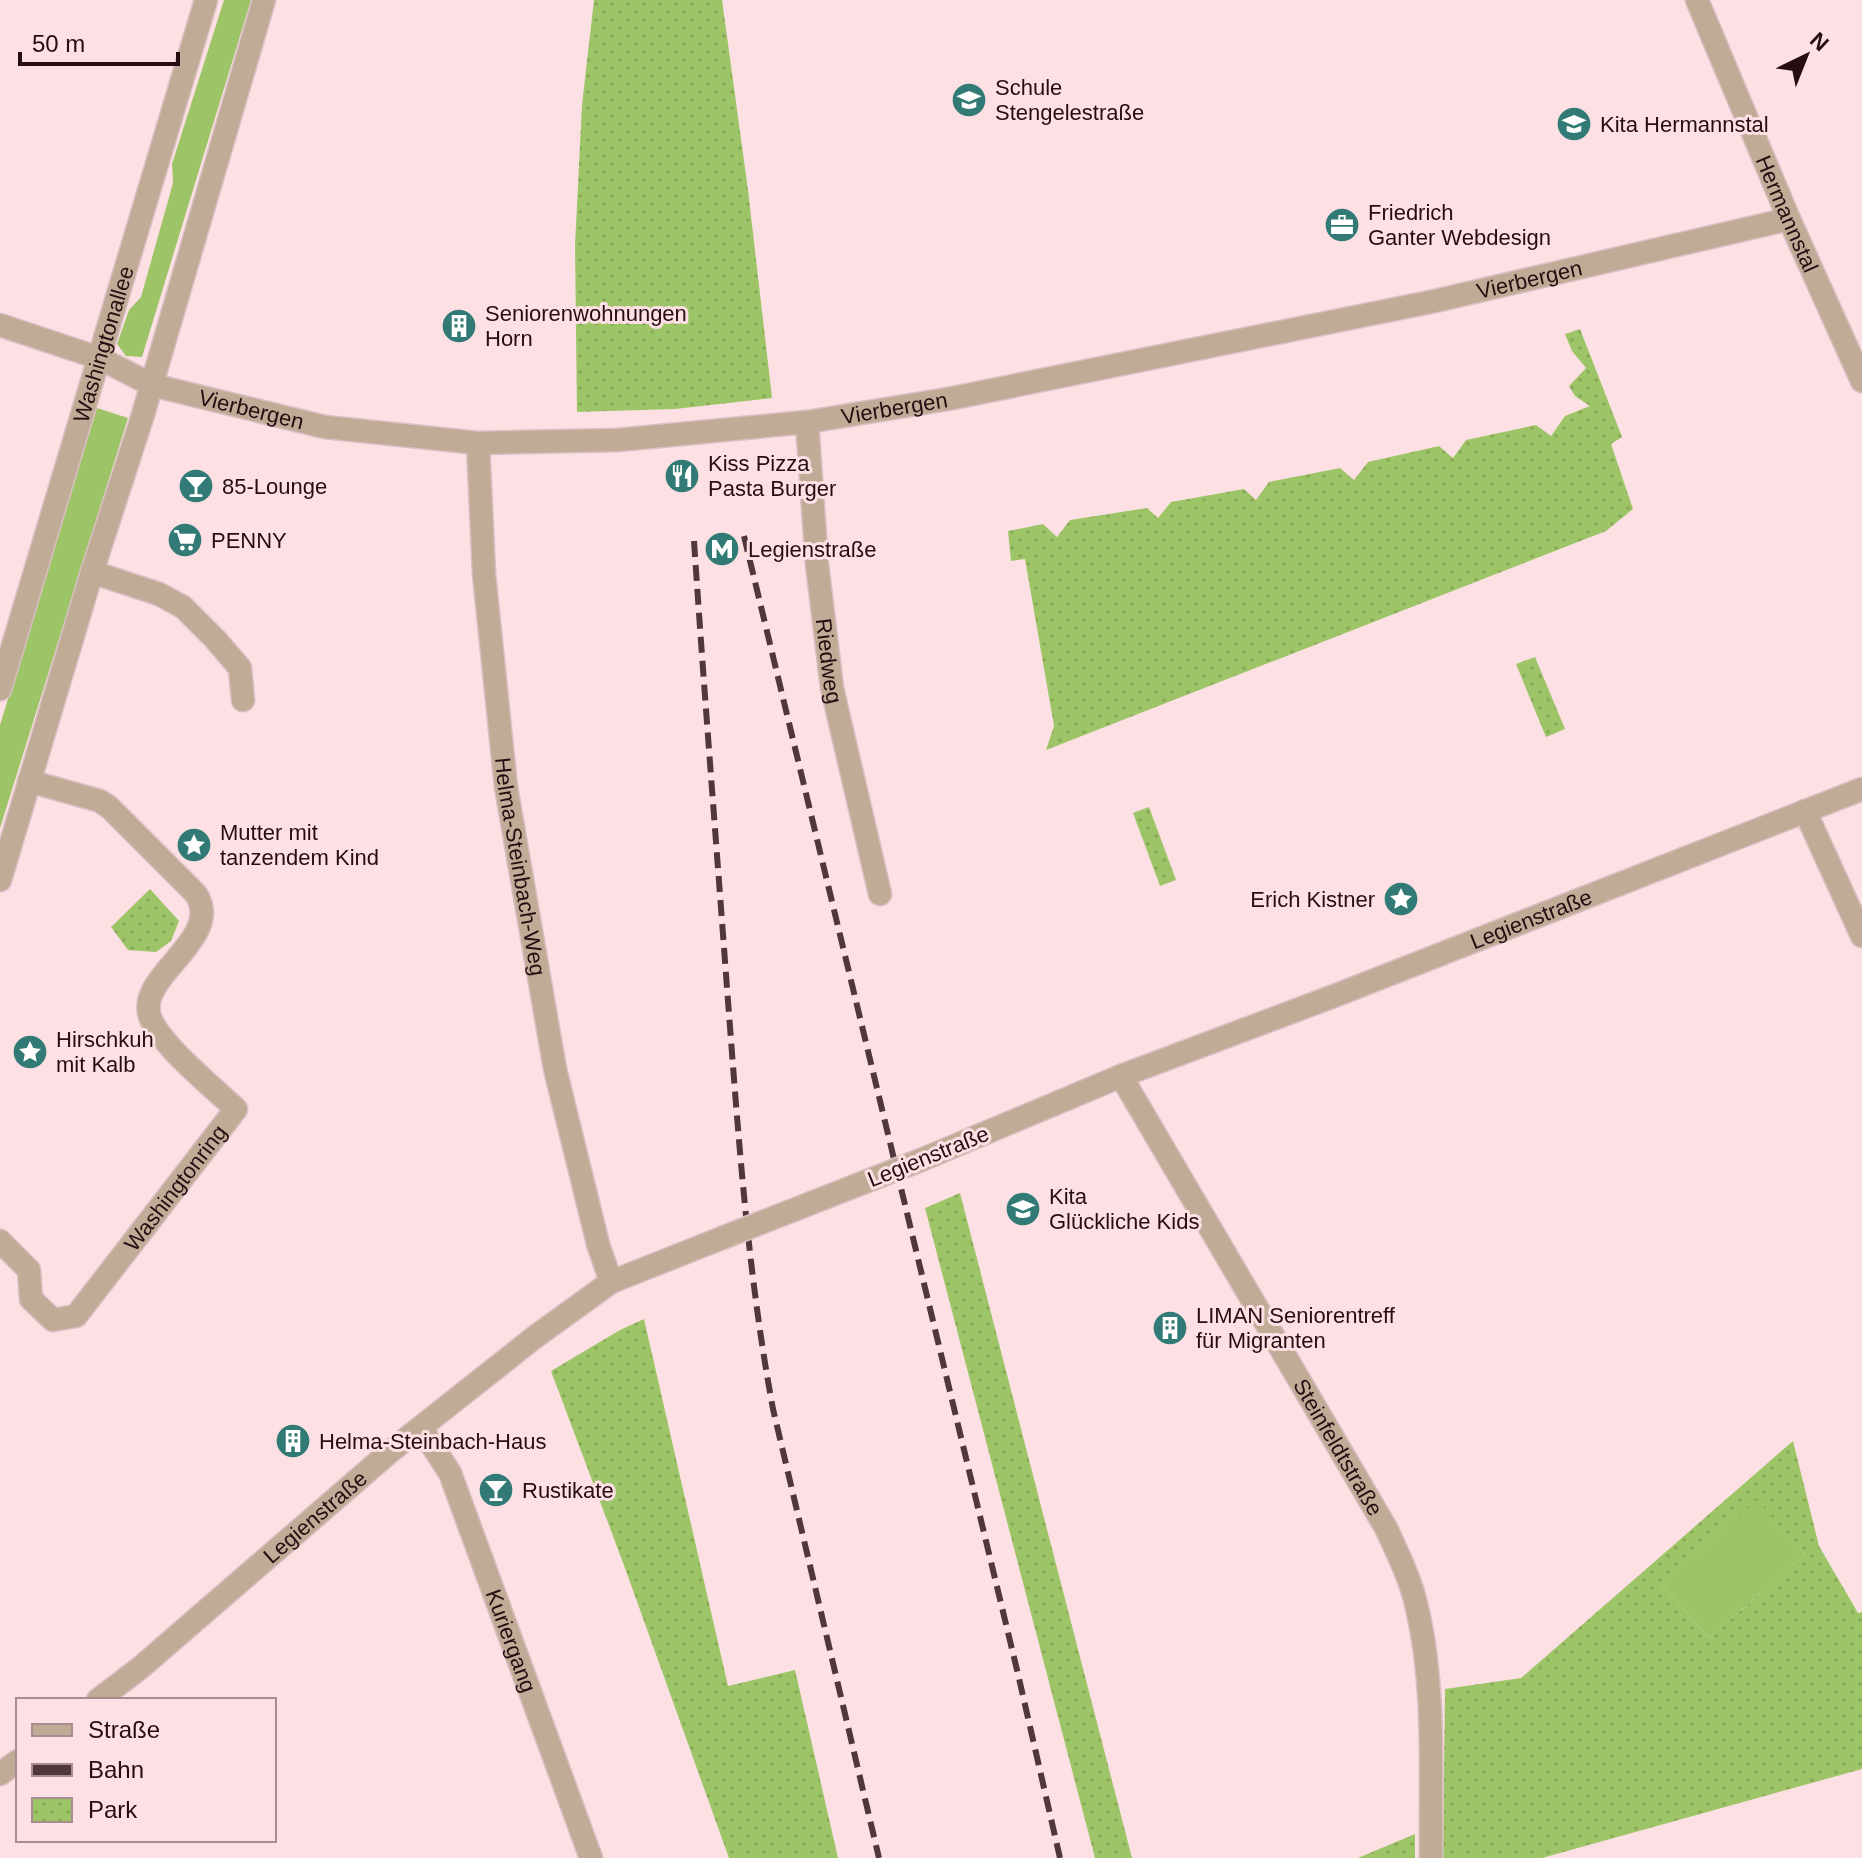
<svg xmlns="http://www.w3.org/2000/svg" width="1862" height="1858" viewBox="0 0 1862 1858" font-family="Helvetica,sans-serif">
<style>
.grass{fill:#9dc567}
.park{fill:url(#park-dots);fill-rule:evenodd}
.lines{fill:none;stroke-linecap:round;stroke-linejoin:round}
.minor-casing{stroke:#dabec2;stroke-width:25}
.minor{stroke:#bfab96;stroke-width:22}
.rail{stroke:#50373b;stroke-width:6;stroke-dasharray:16 8;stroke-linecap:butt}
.minor-bridge-casing{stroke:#dabec2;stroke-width:25;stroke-linecap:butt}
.minor-bridge{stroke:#bfab96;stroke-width:22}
.labels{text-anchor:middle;stroke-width:6;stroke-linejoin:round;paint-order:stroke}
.poi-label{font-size:22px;fill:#250d12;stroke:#fde0e4;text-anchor:start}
.street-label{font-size:22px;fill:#250d12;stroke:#fde0e4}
</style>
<defs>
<pattern id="park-dots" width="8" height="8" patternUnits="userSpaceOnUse" patternTransform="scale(2)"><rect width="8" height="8" fill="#9dc567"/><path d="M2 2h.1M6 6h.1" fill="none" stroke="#87a858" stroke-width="1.8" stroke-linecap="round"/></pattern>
</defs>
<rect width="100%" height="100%" fill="#fde0e4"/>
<!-- grass -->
<g class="grass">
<path d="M224,0H251L142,357L126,356L117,344L129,310L141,297L173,183L172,164Z"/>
<path d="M97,408L128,418L0,828V725Z"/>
<path d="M1757,1499L1805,1554L1709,1638L1661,1584Z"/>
</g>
<!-- park -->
<g class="park">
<path d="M594,0H722L748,190L772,398L675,409L577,412L575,245L582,105Z"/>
<path d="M1580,329L1622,437L1611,444L1633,509L1606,531L1046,750L1054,726L1025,559L1011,561L1008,531L1043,524L1057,537L1070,520L1147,508L1158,518L1171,502L1244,489L1256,500L1269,482L1340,468L1354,480L1368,462L1439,446L1453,458L1466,440L1536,425L1551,436L1565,416L1590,406L1575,396L1569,386L1586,368L1572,351L1565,334Z"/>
<path d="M1535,657L1565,729L1546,737L1516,664Z"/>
<path d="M1149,807L1176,880L1160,886L1133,813Z"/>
<path d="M150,889L179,921L171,941L156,952L128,950L111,927Z"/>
<path d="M960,1193L1132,1858H1095L925,1208Z"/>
<path d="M644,1319L728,1686L795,1670L838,1858H729L625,1568L551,1371L620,1330Z"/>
<path d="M1793,1441L1819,1546L1858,1613L1862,1612V1769L1542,1858H1443L1445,1689L1521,1678ZM1757,1500L1805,1554L1709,1638L1661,1584Z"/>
<path d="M1415,1834V1858H1358Z"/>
</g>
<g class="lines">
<defs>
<g id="minor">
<path id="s1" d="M1697,0L1789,219L1862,381"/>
<path id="s2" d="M0,325L99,358L152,385L325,427L478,443L618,440L807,422L948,399L1435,301L1789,219"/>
<path id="s3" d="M807,422L817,564L832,688L880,894"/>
<path id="s4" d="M478,443L484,574L506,787L555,1069L598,1244L611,1282"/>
<path d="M92,572L159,594L183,607L215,639L240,668L243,700"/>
<path id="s5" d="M0,689L206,0"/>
<path d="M1805,811L1862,936"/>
<path d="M0,880L92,572L142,418L264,0"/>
<path id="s6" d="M1121,1076L1386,1528C1398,1554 1411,1580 1417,1608C1436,1689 1430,1775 1431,1858"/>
<path id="s7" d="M921,1160L1121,1076L1334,996L1862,789"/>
<path id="s8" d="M0,1241L29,1270L31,1299L53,1320L76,1316L236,1109C215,1089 154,1040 149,1013C141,973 224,938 196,894L109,807L100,801L29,781"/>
<path id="s9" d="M421,1428L450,1473L591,1858"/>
<path id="s10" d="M98,1700L140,1668L392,1450L535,1337L611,1282L722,1238"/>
<path d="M0,1774L18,1761"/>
</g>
</defs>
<!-- minor casing -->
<use href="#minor" class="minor-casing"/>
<!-- minor -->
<use href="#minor" class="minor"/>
<!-- rail -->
<g class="rail">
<path d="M744,536L1018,1674L1060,1858"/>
<path d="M694,541C704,690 716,839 727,988C738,1129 747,1270 773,1409L879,1858"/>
</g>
<defs>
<path id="minor-bridge" d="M722,1238L921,1160"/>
</defs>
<!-- minor-bridge casing -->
<use href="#minor-bridge" class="minor-bridge-casing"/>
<!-- minor-bridge -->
<use href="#minor-bridge" class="minor-bridge"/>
</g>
<!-- icons -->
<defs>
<symbol id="school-disc" viewBox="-11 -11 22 22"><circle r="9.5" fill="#327a75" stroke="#fde0e4"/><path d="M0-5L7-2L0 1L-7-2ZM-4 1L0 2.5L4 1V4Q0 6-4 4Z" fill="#fff"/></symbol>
<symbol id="office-disc" viewBox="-11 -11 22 22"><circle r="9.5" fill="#327a75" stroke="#fde0e4"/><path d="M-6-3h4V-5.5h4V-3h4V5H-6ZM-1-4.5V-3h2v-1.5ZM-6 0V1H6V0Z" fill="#fff"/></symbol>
<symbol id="building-disc" viewBox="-11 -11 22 22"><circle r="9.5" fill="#327a75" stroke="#fde0e4"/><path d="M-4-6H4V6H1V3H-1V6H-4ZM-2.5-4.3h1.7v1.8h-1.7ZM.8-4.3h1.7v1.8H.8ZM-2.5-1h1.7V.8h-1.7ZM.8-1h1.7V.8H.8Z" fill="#fff"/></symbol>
<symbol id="restaurant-disc" viewBox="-11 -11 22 22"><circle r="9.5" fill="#327a75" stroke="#fde0e4"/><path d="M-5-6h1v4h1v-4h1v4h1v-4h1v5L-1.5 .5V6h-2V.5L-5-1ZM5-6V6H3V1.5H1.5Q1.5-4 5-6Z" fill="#fff"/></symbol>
<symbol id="bar-disc" viewBox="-11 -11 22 22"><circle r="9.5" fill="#327a75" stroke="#fde0e4"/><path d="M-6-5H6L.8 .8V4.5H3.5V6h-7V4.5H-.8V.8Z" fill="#fff"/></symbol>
<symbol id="supermarket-disc" viewBox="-11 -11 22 22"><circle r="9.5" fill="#327a75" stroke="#fde0e4"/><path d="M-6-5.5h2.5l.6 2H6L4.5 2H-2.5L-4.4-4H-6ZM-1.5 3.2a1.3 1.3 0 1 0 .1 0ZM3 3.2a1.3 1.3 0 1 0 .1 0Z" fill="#fff"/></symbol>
<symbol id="metro-disc" viewBox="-11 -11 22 22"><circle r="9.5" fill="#327a75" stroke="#fde0e4"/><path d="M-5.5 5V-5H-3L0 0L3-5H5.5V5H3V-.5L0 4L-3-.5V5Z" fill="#fff"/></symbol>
<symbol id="sight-disc" viewBox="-11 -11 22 22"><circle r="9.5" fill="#327a75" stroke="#fde0e4"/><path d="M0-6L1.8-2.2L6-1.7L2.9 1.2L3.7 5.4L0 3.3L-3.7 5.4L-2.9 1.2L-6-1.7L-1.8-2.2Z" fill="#fff"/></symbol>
</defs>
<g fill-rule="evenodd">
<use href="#school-disc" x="949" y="80" width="40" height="40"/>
<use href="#school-disc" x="1554" y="104" width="40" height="40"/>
<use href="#office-disc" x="1322" y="205" width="40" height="40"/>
<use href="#building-disc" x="439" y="306" width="40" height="40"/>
<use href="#restaurant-disc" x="662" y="456" width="40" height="40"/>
<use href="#bar-disc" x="176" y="466" width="40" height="40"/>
<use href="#supermarket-disc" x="165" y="520" width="40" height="40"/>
<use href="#metro-disc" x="702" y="529" width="40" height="40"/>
<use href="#sight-disc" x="174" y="825" width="40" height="40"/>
<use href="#sight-disc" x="1381" y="879" width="40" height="40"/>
<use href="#sight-disc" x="10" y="1032" width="40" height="40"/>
<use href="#school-disc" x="1003" y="1189" width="40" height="40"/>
<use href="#building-disc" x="1150" y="1308" width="40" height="40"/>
<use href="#building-disc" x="273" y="1421" width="40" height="40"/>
<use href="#bar-disc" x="476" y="1470" width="40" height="40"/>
</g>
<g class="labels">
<!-- poi labels -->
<g class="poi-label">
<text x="995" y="95">Schule<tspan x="995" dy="25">Stengelestraße</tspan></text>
<text x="1600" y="132">Kita Hermannstal</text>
<text x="1368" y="220">Friedrich<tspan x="1368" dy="25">Ganter Webdesign</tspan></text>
<text x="485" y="321">Seniorenwohnungen<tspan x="485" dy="25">Horn</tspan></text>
<text x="708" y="471">Kiss Pizza<tspan x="708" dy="25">Pasta Burger</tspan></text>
<text x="222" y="494">85-Lounge</text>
<text x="211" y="548">PENNY</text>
<text x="748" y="557">Legienstraße</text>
<text x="220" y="840">Mutter mit<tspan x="220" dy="25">tanzendem Kind</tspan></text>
<text x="1375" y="907" text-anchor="end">Erich Kistner</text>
<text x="56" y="1047">Hirschkuh<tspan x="56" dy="25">mit Kalb</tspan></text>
<text x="1049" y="1204">Kita<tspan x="1049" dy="25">Glückliche Kids</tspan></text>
<text x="1196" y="1323">LIMAN Seniorentreff<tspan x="1196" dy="25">für Migranten</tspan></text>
<text x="319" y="1449">Helma-Steinbach-Haus</text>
<text x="522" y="1498">Rustikate</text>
</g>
<!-- street labels -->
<g class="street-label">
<text dy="8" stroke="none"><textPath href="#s1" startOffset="232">Hermannstal</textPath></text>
<text dy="8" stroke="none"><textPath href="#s2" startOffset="1562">Vierbergen</textPath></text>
<text dy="8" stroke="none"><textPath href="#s5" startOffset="360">Washingtonallee</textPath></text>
<text dy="8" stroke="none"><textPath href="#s2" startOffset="914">Vierbergen</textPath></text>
<text dy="8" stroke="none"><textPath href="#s2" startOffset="266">Vierbergen</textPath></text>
<text dy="8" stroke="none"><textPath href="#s3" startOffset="240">Riedweg</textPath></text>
<text dy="8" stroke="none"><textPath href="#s4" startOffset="426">Helma-Steinbach-Weg</textPath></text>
<text dy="8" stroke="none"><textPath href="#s7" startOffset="656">Legienstraße</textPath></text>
<text transform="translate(928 1156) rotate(-22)" y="8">Legienstraße</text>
<text dy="8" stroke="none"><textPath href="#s8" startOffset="286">Washingtonring</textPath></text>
<text dy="8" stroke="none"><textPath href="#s6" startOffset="430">Steinfeldtstraße</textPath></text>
<text dy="8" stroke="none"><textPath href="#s10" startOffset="284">Legienstraße</textPath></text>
<text dy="8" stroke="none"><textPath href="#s9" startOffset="232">Kuriergang</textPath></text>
</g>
</g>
<!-- legend -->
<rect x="16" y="1698" width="260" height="144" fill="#fde0e4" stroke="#a78c90" stroke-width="2"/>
<rect x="32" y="1724" width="40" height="12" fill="#bfab96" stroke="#a78c90" stroke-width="2"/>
<text x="88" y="1738" font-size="24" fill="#250d12">Straße</text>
<rect x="32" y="1764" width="40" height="12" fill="#50373b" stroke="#a78c90" stroke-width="2"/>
<text x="88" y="1778" font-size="24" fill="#250d12">Bahn</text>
<rect x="32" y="1798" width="40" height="24" fill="url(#park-dots)" stroke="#a78c90" stroke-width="2"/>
<text x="88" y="1818" font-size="24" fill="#250d12">Park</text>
<!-- north arrow -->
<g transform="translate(1806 56) rotate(43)" stroke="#fde0e4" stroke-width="6" paint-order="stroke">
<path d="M0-6L14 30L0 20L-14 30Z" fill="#250d12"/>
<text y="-12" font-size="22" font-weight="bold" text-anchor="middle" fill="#250d12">N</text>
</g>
<!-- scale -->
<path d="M20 52v12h158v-12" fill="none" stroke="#250d12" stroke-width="4"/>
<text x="32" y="52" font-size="24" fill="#250d12" stroke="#fde0e4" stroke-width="6" paint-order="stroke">50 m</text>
</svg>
